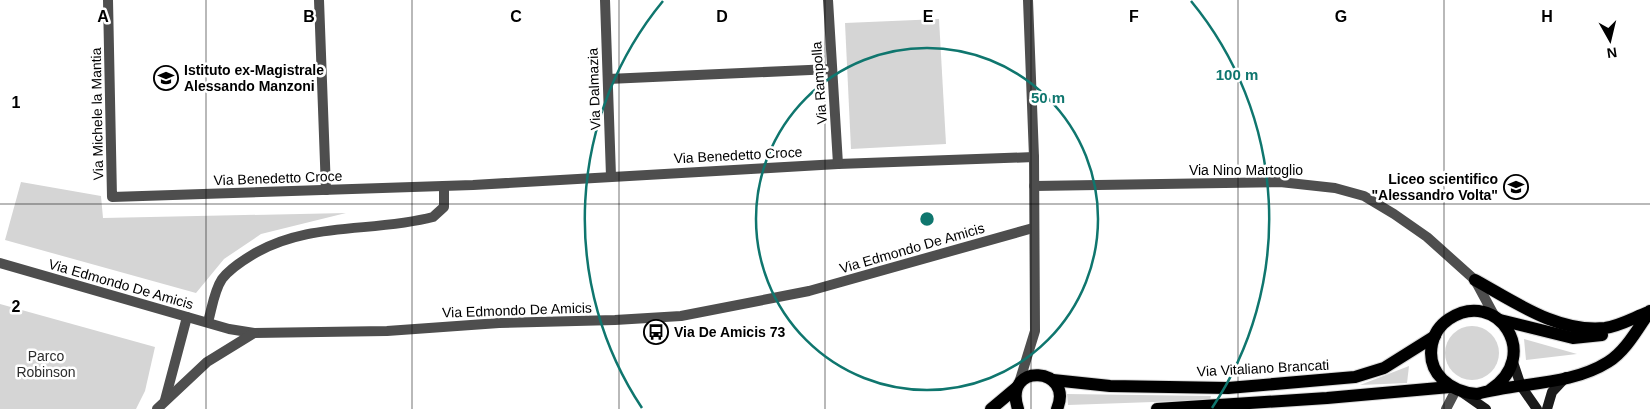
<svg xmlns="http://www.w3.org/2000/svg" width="1650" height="409" viewBox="0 0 1650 409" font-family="Helvetica,sans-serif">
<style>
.green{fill:#d5d5d5}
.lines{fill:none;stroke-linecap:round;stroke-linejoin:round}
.primary-casing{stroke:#dbdbdb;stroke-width:14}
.minor{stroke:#4e4e4e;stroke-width:10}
.tertiary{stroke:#4e4e4e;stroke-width:10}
.secondary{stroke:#1b1b1b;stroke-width:10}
.primary{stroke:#000;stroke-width:12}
.grid{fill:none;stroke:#000;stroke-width:1;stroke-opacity:0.55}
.ring{fill:none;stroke:#0f766e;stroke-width:2.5}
.labels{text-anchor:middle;stroke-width:5;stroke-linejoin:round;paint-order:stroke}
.poi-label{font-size:14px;font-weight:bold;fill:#000;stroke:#fff;text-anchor:start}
.street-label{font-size:14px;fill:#000;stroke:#fff}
.park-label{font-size:14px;fill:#2c2c2c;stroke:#fff}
.grid-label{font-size:16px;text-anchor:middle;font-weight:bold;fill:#000;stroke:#fff;stroke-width:5;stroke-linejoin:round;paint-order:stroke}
.centre{fill:#0f766e;stroke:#fff;stroke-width:2.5}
.ring-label{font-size:15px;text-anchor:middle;font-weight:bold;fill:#0f766e;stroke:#fff;stroke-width:5;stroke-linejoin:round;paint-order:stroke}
</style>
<rect width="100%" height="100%" fill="#fff"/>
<!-- green -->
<g class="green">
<path d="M939,19L946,144L851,149L845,23Z"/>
<path d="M21,182L101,196L103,218L346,213L261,234L224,259L196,293L5,240Z"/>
<path d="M0,304L155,347L145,391L136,409H0Z"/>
<circle cx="1472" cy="353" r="27"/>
<path d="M1524,339L1577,354L1526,360Z"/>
<path d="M1409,366L1407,383L1360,385Z"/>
<path d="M1067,394L1211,396L1210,400L1068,405Z"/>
</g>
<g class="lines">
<defs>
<g id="primary">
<path d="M1475,280C1515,302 1558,333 1605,328C1620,326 1635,317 1649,312"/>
<path d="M1500,320L1573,338L1602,335"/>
<path d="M1053,380L1110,386L1228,388L1355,377L1384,368L1435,336"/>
<path d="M1490,390C1543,356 1497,287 1449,319C1440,325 1434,334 1432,344C1426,374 1451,392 1477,394C1519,382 1570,386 1608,362C1626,351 1638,328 1650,311"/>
<path d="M991,409L1016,388"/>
<path d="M1018,409C1002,361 1075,367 1057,409"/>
<path d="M1157,409L1327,398L1450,387"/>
</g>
</defs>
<!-- primary casing -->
<use href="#primary" class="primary-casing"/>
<!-- minor -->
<g class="minor">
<path d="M108,0L112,197L473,185L838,164L1034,157"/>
<path d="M319,0L326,190"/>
<path d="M605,0L611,176"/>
<path d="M828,0L838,164"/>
<path d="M608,79L832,69"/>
<path d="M0,263L229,329L254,333L387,331L499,323L615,320L681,316L809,291L1033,228"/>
<path d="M208,322C212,308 214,291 222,279C229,270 242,261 252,255C308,221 372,233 433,217L444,207V186"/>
<path d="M165,400L187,317"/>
<path d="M157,409L207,362L254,333"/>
<path d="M1446,409L1456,390"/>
</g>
<!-- tertiary -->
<g class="tertiary">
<path d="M1034,186L1280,182L1335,188L1364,196L1394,214L1427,237L1475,280L1495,317"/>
<path d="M1019,383L1035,331L1034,157L1028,0"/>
</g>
<!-- secondary -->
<g class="secondary">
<path d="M1513,362L1521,386L1537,409"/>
<path d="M1463,393L1486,409"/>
<path d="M1547,409L1552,392L1566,377"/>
</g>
<!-- primary -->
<use href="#primary" class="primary"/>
</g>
<!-- grid -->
<path class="grid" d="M206,0V409M412,0V409M619,0V409M825,0V409M1031,0V409M1238,0V409M1444,0V409M0,204H1650"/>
<!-- distance rings -->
<g class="ring">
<circle cx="927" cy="219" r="171"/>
<path d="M642 408A342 342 0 0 1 663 1M1191 1A342 342 0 0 1 1212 408"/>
</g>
<!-- icons -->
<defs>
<symbol id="school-ring" viewBox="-11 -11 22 22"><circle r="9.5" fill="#fff" stroke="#000" stroke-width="1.5"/><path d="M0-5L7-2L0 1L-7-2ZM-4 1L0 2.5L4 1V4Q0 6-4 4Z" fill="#000"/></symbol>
<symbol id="bus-ring" viewBox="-11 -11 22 22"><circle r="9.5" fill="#fff" stroke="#000" stroke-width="1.5"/><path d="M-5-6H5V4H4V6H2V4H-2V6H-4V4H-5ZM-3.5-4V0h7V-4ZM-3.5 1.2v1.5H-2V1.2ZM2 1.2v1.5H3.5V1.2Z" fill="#000"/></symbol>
</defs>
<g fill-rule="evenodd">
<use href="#school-ring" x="152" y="64" width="28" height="28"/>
<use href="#school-ring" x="1502" y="173" width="28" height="28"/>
<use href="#bus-ring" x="642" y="318" width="28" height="28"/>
</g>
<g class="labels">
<!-- poi labels -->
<g class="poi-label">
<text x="184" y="75">Istituto ex-Magistrale<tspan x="184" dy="16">Alessando Manzoni</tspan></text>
<text x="1498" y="184" text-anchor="end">Liceo scientifico<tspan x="1498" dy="16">"Alessandro Volta"</tspan></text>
<text x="674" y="337">Via De Amicis 73</text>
</g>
<!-- street labels -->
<g class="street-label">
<text transform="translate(819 83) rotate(-94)" y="5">Via Rampolla</text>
<text transform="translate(594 89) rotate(-92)" y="5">Via Dalmazia</text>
<text transform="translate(97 114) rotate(-91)" y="5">Via Michele la Mantia</text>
<text transform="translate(738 155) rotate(-3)" y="5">Via Benedetto Croce</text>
<text x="1246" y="175">Via Nino Martoglio</text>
<text transform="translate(278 178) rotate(-2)" y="5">Via Benedetto Croce</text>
<text transform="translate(912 248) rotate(-16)" y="5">Via Edmondo De Amicis</text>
<text transform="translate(121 284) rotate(16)" y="5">Via Edmondo De Amicis</text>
<text transform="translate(517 310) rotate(-2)" y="5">Via Edmondo De Amicis</text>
<text transform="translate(1263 368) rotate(-3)" y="5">Via Vitaliano Brancati</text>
</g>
<!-- park labels -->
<g class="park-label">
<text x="46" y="361">Parco<tspan x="46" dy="16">Robinson</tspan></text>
</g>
</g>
<g class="grid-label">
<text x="103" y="22">A</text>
<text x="309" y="22">B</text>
<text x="516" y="22">C</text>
<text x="722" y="22">D</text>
<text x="928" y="22">E</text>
<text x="1134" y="22">F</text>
<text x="1341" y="22">G</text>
<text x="1547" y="22">H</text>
<text x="16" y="108">1</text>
<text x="16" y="312">2</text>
</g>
<circle cx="927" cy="219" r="8" class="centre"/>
<g class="ring-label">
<text x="1237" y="80">100 m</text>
<text x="1048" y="103">50 m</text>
</g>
<!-- north arrow -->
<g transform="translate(1610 40) rotate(172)" stroke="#ffffff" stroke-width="4" paint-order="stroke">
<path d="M0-4L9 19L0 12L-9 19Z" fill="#000000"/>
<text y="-8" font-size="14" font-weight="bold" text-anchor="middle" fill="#000000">N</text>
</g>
</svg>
